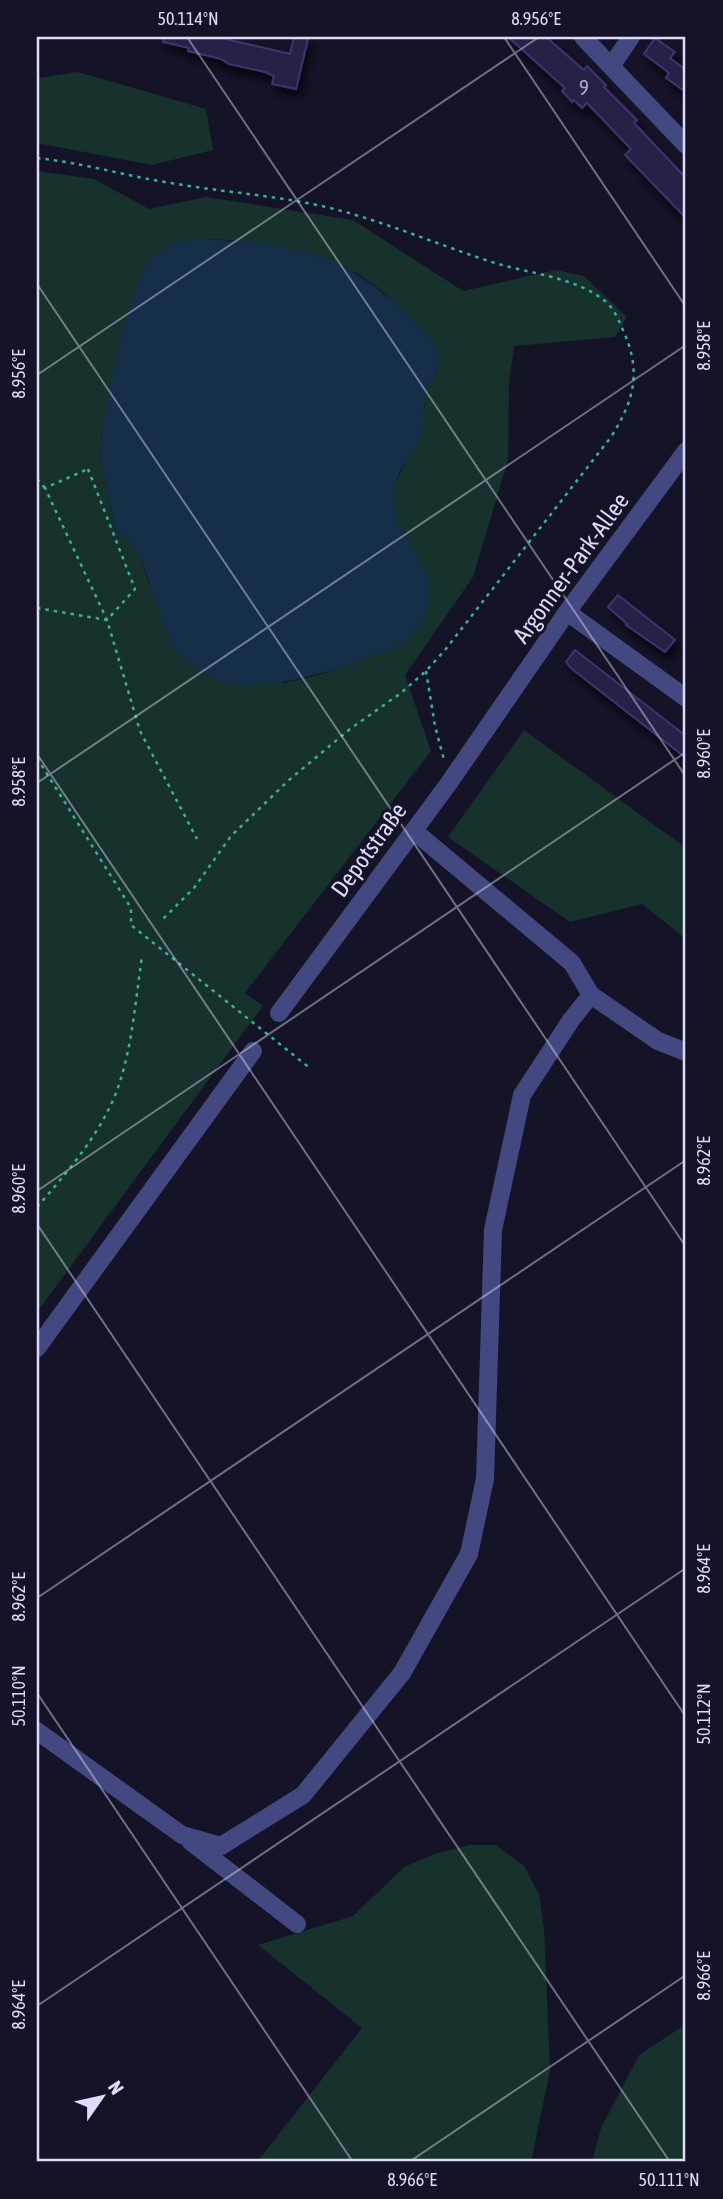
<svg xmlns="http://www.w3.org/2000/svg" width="723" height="2199" viewBox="0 0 723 2199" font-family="'Asap Condensed',sans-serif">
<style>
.green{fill:#17312d;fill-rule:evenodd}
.water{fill:#152f49}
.building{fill:#252146;stroke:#3b3670;stroke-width:2;filter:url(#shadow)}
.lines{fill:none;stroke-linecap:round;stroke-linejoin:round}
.path{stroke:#3eae9b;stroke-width:2.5;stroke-dasharray:3.5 5;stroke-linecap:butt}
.minor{stroke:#444881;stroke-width:18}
.ticks{fill:none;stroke:#ddddfb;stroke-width:2;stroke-opacity:0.45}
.labels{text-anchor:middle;stroke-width:6;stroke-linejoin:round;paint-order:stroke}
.number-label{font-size:21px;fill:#afaece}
.street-label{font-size:24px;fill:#ddddfb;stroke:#141327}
.neatline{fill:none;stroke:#ddddfb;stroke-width:2.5}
.ticks-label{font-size:18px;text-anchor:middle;fill:#ddddfb}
</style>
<defs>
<filter id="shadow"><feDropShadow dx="4.5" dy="8" stdDeviation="3.5" flood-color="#0009"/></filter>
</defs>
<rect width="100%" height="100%" fill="#141327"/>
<!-- green -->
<g class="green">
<path d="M78,72L206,109L213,150L152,165L37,143V78Z"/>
<path d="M37,171L94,179L149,209L206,197L353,220L463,291L556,270L584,276L627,317L615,337L514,346L509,384L508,460L473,577L405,675L431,751L245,993L263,1006L37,1312ZM194,239L232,240L356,273L382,291L423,330L437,372L430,381L425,394L423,423L395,484L393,501L398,522L430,589L425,616L416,631L363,659L319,675L283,683L149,583C142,563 137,541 116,531L100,457L103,420L143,268C157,250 172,244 194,239Z"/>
<path d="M524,730L686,848V939L642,904L570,922L448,837Z"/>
<path d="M470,1845H496L524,1866L539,1894L544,1928L550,2071L531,2162H257L362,2028L258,1945L353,1916L404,1867L437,1853Z"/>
<path d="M686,2024V2162H592L601,2128L639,2055Z"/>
</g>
<!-- water -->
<path class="water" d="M194,239C285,241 343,251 410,317C422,328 438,342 439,360C439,373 429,381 426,393C422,407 426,422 421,435C414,453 398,467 395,487C387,530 428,555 430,590C431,610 419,633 402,644C394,649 382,652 373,656C334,670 297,683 256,684C247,685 237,686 229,684C216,679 198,672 187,662C151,632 155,550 116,531L100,457L103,420L123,330L143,268L153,255L173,244Z"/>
<!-- building -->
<g class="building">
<path d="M163,37H227L226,39L290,54L294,37L308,39L296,89L272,84L274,76L265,72L229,64L221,59L188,51L189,48L163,42Z"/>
<path d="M508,37H546L584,70L587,66L606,85L604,87L637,120L634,123L686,178V218L625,155L631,149L587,103L582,108L574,100L572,102L562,91L565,88Z"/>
<path d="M655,38L675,52L670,58L686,70V92L666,78L669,73L644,54Z"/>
<path d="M618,595L675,640L665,652L626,625L627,624L608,607Z"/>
<path d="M575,650L686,736V758L572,669L566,662Z"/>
</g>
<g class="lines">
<!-- path -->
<g class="path">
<path d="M37,158C84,163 130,177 177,184C230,193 283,196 334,209C389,223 441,246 495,263C531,274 575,277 605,301C613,308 618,318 622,328C642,370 635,399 611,437L445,650L426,671L401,693L350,729L289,780L231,836L194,888L163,919"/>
<path d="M88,469L135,589L107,620L45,488Z"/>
<path d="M37,479L45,488"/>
<path d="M37,608L107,620L140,731L197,839"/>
<path d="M426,671L435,726L444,760"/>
<path d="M37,758L131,908V925L311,1069"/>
<path d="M37,1207C66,1174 96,1139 114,1098C132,1054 135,1003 142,956"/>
</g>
<!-- minor -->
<g class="minor">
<path d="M583,37L686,145"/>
<path d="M612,65L631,37"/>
<path d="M567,612L686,698"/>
<path d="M591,995L658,1041L686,1052"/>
<path d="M279,1013L449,783L567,612L686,451"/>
<path d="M37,1348L253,1051"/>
<path d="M37,1731L182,1835L221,1846L303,1795L402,1673L469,1554L485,1479L493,1230L522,1095L571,1020L591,995L572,963L414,831"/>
<path d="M191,1842L297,1924"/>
</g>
</g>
<!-- ticks -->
<path class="ticks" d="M187,37L686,777M504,37L686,307M37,284L686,1247M37,375L539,37M37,754L686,1717M37,783L686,345M37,1191L686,752M37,1224L670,2162M37,1598L686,1160M37,1693L353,2162M37,2006L686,1568M409,2162L686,1975"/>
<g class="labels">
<!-- number labels -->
<g class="number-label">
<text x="584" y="95">9</text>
</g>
<!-- street labels -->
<g class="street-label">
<text transform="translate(571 568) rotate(-54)" y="8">Argonner-Park-Allee</text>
<text transform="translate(369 850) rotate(-54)" y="8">Depotstraße</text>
</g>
</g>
<!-- border -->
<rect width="723" height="2199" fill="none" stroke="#141327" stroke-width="77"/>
<!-- north arrow -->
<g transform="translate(102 2097) rotate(56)" stroke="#141327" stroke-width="5" paint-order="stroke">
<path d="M0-5L12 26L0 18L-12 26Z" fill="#ddddfb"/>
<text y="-10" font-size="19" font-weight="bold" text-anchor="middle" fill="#ddddfb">N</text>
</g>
<rect x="38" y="38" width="646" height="2122" class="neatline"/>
<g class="ticks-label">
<text x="188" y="25">50.114°N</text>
<text x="536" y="25">8.956°E</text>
<text transform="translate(704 346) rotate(-90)" y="6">8.958°E</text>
<text transform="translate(19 374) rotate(-90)" y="6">8.956°E</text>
<text transform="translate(704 754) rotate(-90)" y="6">8.960°E</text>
<text transform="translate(19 782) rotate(-90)" y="6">8.958°E</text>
<text transform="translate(704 1161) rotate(-90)" y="6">8.962°E</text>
<text transform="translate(19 1189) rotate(-90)" y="6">8.960°E</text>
<text transform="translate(704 1569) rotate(-90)" y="6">8.964°E</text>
<text transform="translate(19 1597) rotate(-90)" y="6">8.962°E</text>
<text transform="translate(19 1696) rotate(-90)" y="6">50.110°N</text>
<text transform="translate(704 1714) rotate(-90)" y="6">50.112°N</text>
<text transform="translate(704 1976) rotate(-90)" y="6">8.966°E</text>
<text transform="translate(19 2005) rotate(-90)" y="6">8.964°E</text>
<text x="412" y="2186">8.966°E</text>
<text x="669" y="2186">50.111°N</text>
</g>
</svg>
